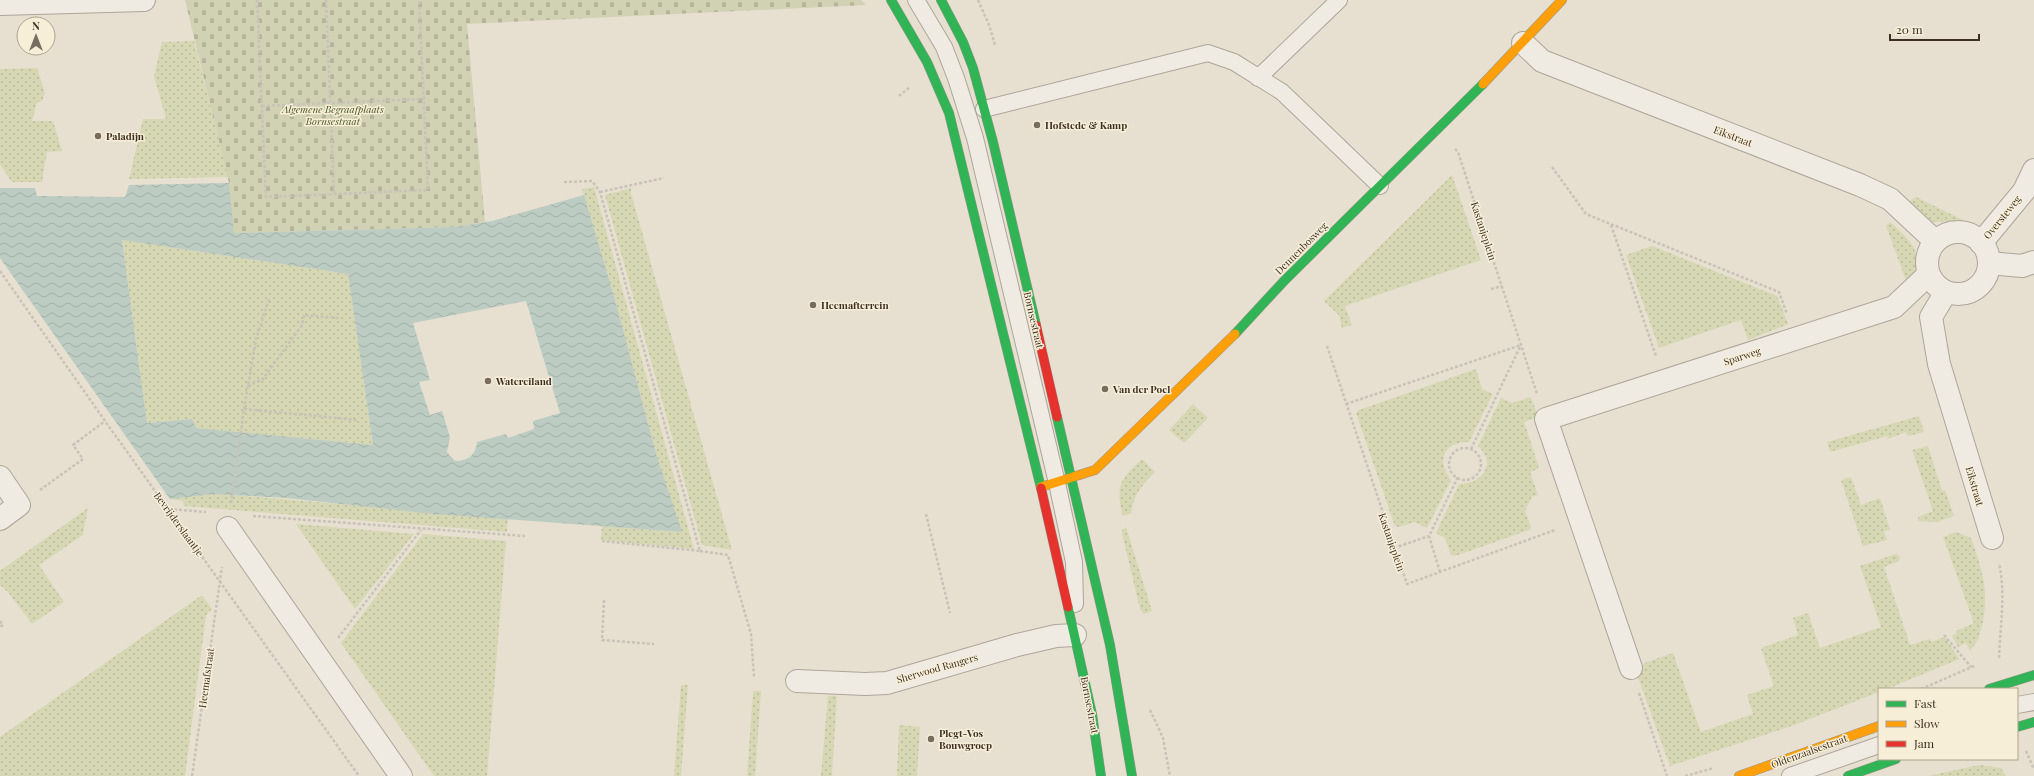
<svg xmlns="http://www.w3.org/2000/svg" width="2034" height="776" viewBox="0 0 2034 776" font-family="'Playfair Display',serif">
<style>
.grass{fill:url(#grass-dots)}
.cemetery{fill:url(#cemetery-stones)}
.water{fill:url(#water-waves);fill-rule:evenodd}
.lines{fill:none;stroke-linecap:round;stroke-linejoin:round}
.lane-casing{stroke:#ada599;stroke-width:18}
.street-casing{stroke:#ada599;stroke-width:24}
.fast-casing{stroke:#9c958a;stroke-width:10}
.slow-casing{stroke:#9c958a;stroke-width:10}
.jam-casing{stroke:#9c958a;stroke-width:10}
.path{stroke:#c8c2b9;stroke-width:2.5;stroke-dasharray:3 2;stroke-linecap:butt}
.lane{stroke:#efebe3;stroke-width:16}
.street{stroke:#efebe3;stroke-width:22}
.fast{stroke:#30b455;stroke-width:9}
.slow{stroke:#ff9f0a;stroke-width:9}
.jam{stroke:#e5322d;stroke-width:9}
.poi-dot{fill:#786c5e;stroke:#f7eed8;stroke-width:1.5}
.labels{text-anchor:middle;stroke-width:3;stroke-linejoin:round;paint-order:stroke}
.park-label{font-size:10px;font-style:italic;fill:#4d5a26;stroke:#f7eed8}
.poi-label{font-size:10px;font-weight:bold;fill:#3d2e20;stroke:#f7eed8;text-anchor:start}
.street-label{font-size:10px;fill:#3d2e20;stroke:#f7eed8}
</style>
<defs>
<pattern id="grass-dots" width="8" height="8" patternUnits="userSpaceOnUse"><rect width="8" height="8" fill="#d6d7b3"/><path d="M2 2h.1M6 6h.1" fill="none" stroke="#b9b99a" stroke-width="1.8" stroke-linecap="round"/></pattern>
<pattern id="cemetery-stones" width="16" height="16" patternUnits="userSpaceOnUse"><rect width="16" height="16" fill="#d1d1b3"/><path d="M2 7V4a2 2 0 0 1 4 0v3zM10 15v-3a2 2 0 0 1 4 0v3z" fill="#b4b49a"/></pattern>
<pattern id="water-waves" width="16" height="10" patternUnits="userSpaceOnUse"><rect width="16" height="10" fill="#bcccc2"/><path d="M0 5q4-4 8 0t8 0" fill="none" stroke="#a2b0a6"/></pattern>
</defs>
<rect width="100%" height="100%" fill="#e7e0d1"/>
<!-- grass -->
<g class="grass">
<path d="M194,41L228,177L129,179L143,119H166L154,76L162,42Z"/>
<path d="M37,68L45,93L42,101L37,102L32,121H53L62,151L47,152L42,182H12L0,165V69Z"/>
<path d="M1452,175L1481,260L1345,306L1352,325L1342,328L1339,315L1324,301Z"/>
<path d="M594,187L694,549L601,540L602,526L681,532L657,457L614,296L584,195L582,189Z"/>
<path d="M631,188V193L732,550L702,545L605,195Z"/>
<path d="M1916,197L1965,221L1932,222L1908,202Z"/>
<path d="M1890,222C1910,240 1930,257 1907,283L1886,226Z"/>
<path d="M122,240L348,274L373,445L195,428L192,419L147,423Z"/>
<path d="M1652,246L1777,296L1788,324L1748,340L1741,320L1659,348L1626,255Z"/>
<path d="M1476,369L1482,389L1493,394L1469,442C1444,442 1436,460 1451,480L1427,528L1415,522L1399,527L1395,526L1356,413L1359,410Z"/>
<path d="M1531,397L1537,414L1535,418L1524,422L1539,468L1530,472L1538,495L1532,497L1525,511L1531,527L1529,530L1455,556L1451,555L1445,538L1436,533L1459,484C1483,484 1497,463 1478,446L1501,398L1512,403Z"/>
<path d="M1193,404L1208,418L1184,443L1169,430Z"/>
<path d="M1919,416L1924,432L1908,436L1906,432L1888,439L1887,436L1830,452L1827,442Z"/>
<path d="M1928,446L1942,491L1945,490L1954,516L1937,522L1918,521V517L1933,511L1912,450Z"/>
<path d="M1142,459L1155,472C1142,485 1134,494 1131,513L1123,516C1115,485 1120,480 1142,459Z"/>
<path d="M1851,477L1861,505L1880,498L1890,530L1884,531L1887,540L1863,546L1841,480Z"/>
<path d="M214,494C312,500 410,512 508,519L507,532L184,506L183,501L170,499Z"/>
<path d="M88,508L83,535L39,565L64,602L32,624L8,592L0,585V571Z"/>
<path d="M296,524L414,534L355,609Z"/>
<path d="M1126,527L1152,611L1144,614L1140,609L1122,533V530Z"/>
<path d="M1956,532L1971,538C1982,569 1990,592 1982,626C1979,636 1978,643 1970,650L1966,643L1958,647L1952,636L1956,634V631L1974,623L1943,537Z"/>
<path d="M423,534L506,541L487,776H434L341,643Z"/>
<path d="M1896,554L1900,557L1899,561L1884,567L1910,645L1930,639L1931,642L1945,637L1959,659L1887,689H1879V692L1794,725L1670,766L1638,677L1644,663L1673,653L1701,732L1753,714L1747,695L1774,686L1761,648L1798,635L1793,618L1808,613L1820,648L1881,627L1860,566Z"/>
<path d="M202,595L212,609L206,615L185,776H0V737Z"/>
<path d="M681,685H688L681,776H674Z"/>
<path d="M753,691H761L755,776H747Z"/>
<path d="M828,696H837L832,776H821Z"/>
<path d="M899,725L920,727L917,776H897Z"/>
<path d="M1979,765L2001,768L2006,776H1928Z"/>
</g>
<!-- cemetery -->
<path class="cemetery" d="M185,0H861L866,5L467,24L485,222L455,227L233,233L229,183Z"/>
<!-- water -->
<path class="water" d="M229,183L234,233L455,227L492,221L584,195L614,296L657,457L682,532L434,514L286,498L214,494L170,499L0,258V188H35L37,196L125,197L129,185ZM122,240L348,274L373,445L196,428L192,419L147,423ZM526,301L560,413L533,421L534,429L508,438L506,434L477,442C476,455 468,461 455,461L447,452L450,437L442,411L430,415L419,382L430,380L413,323Z"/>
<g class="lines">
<defs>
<g id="lane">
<path d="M916,0L944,47L956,78L975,138L1057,483L1074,562L1075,604"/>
<path d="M1258,78L1339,0"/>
<path d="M984,109L1208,53L1234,62L1282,92L1380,186"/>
<path d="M2017,705L2034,702"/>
<path d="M1790,776L1879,745"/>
</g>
<g id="street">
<path d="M0,4L144,0"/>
<path d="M1523,43L1542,61L1860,185L1890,199L1935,241"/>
<circle cx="1958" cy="263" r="31"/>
<path d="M1981,243L2024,191L2034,170"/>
<path d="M1989,263L2022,266L2034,262"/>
<path d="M1946,292L1931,317L1939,364L1992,538"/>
<path d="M0,477L19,505L0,519"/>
<path d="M228,528L401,776"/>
<path d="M1631,668L1546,419L1894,307L1928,275"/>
<path d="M797,681L865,684L887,683L1017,645L1056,636L1075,635"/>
</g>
<g id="fast">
<path d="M891,0L927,62L949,113L1041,488"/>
<path d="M941,0L963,42L973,68L993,142L1036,325"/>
<path d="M1235,334L1284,281L1483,84"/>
<path d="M1057,417L1110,645L1132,776"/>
<path d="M1068,607L1092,714L1101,776"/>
<path d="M1989,689L2034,675"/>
<path d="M2017,727L2034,722"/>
<path d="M1848,776L1896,759"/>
</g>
<g id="slow">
<path d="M1483,84L1562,0"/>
<path d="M1041,487L1095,470L1235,334"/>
<path d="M1739,776L1879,726"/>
</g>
<g id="jam">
<path d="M1036,325L1057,417"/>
<path d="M1041,488L1068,607"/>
</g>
</defs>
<!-- lane casing -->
<use href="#lane" class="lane-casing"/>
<!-- street casing -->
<use href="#street" class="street-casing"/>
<!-- fast casing -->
<use href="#fast" class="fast-casing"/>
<!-- slow casing -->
<use href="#slow" class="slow-casing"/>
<!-- jam casing -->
<use href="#jam" class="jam-casing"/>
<!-- path -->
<g class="path">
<path d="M257,0L266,197L428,190L419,0"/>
<path d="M326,0L334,194"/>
<path d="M978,0L989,25L995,45"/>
<path d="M899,96L910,87"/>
<path d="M262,106L423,99"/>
<path d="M1455,149L1458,152L1537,394"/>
<path d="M1552,167L1586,214L1779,292L1787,314"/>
<path d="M564,182L592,181L600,192L700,551L602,541"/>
<path d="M600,192L664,178"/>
<path d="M1611,225L1656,356"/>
<path d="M0,271L105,421L359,776"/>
<path d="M1491,289L1502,286"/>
<path d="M1327,346L1407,584L1555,530"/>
<path d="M248,386L263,379L302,325L304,315L339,318"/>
<path d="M1346,404L1521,345"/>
<path d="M244,409L256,339L269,299"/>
<circle cx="1465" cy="464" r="16"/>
<path d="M1471,449L1521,345"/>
<path d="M40,490L83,459L73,445L105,421"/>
<path d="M231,503L244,409L357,420"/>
<path d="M169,509L206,512"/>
<path d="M926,514L950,613"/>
<path d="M253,516L525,536"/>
<path d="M1394,548L1429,536"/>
<path d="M700,551L728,555L751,634L754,677"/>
<path d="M1440,572L1429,536L1458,477"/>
<path d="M604,600L602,640L654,644"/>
<path d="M0,621L3,625L0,627"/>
<path d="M1944,635L1971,667"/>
<path d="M338,638L421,530"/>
<path d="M1999,658C2000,626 2006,596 1999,563"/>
<path d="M1921,689L1974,666"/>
<path d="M1639,693L1667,776"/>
<path d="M1150,710L1163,738L1170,776"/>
<path d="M2026,751L2034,769"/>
<path d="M192,776L222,567"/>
<path d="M1685,776L1714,768"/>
</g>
<!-- lane -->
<use href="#lane" class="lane"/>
<!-- street -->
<use href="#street" class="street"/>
<!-- fast -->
<use href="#fast" class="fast"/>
<!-- slow -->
<use href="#slow" class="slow"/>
<!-- jam -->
<use href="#jam" class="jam"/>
</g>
<!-- markers -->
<g class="poi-dot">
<circle cx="1037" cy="125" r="4"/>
<circle cx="98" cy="136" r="4"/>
<circle cx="813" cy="305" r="4"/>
<circle cx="488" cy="381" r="4"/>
<circle cx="1105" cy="389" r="4"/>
<circle cx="931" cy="739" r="4"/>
</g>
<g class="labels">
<!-- park labels -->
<g class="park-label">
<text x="333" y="113">Algemene Begraafplaats<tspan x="333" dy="12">Bornsestraat</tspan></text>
</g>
<!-- poi labels -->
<g class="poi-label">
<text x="1045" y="129">Hofstede &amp; Kamp</text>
<text x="106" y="140">Paladijn</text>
<text x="821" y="309">Heemafterrein</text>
<text x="496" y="385">Watereiland</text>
<text x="1113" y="393">Van der Poel</text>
<text x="939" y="737">Plegt-Vos<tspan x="939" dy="12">Bouwgroep</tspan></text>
</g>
<!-- street labels -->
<g class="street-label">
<text transform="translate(1733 136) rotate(21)" y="4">Eikstraat</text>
<text transform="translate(2002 217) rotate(-51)" y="4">Oversteweg</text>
<text transform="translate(1484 231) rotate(72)" y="4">Kastanjeplein</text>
<text transform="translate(1301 248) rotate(-45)" y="4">Dennenbosweg</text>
<text transform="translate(1034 320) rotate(77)" y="4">Bornsestraat</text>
<text transform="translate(1742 356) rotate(-18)" y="4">Sparweg</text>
<text transform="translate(1975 486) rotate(74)" y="4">Eikstraat</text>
<text transform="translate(179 524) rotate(54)" y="4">Bevrijderslaantje</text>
<text transform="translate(1392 542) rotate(71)" y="4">Kastanjeplein</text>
<text transform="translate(937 668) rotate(-16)" y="4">Sherwood Rangers</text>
<text transform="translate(206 678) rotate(-82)" y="4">Heemafstraat</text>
<text transform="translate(1090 705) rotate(79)" y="4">Bornsestraat</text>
<text transform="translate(1809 751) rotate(-20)" y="4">Oldenzaalsestraat</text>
</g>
</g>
<!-- legend -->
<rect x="1878" y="688" width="140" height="72" fill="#f7eed8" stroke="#ada18e"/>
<rect x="1886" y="701" width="20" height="6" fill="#30b455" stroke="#ada18e"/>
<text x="1914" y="708" font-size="12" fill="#3d2e20">Fast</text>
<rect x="1886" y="721" width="20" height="6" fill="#ff9f0a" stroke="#ada18e"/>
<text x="1914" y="728" font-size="12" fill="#3d2e20">Slow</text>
<rect x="1886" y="741" width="20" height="6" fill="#e5322d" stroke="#ada18e"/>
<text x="1914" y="748" font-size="12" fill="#3d2e20">Jam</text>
<!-- north arrow -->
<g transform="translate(36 36)"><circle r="19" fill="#f7eed8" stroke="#ada18e"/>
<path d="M0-3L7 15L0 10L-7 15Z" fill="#786c5e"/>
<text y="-6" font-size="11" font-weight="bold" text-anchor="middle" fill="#3d2e20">N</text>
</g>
<!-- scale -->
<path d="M1890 34v6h89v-6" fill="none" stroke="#3d2e20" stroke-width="2"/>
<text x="1896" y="34" font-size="12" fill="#3d2e20" stroke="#f7eed8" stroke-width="3" paint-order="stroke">20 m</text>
</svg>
